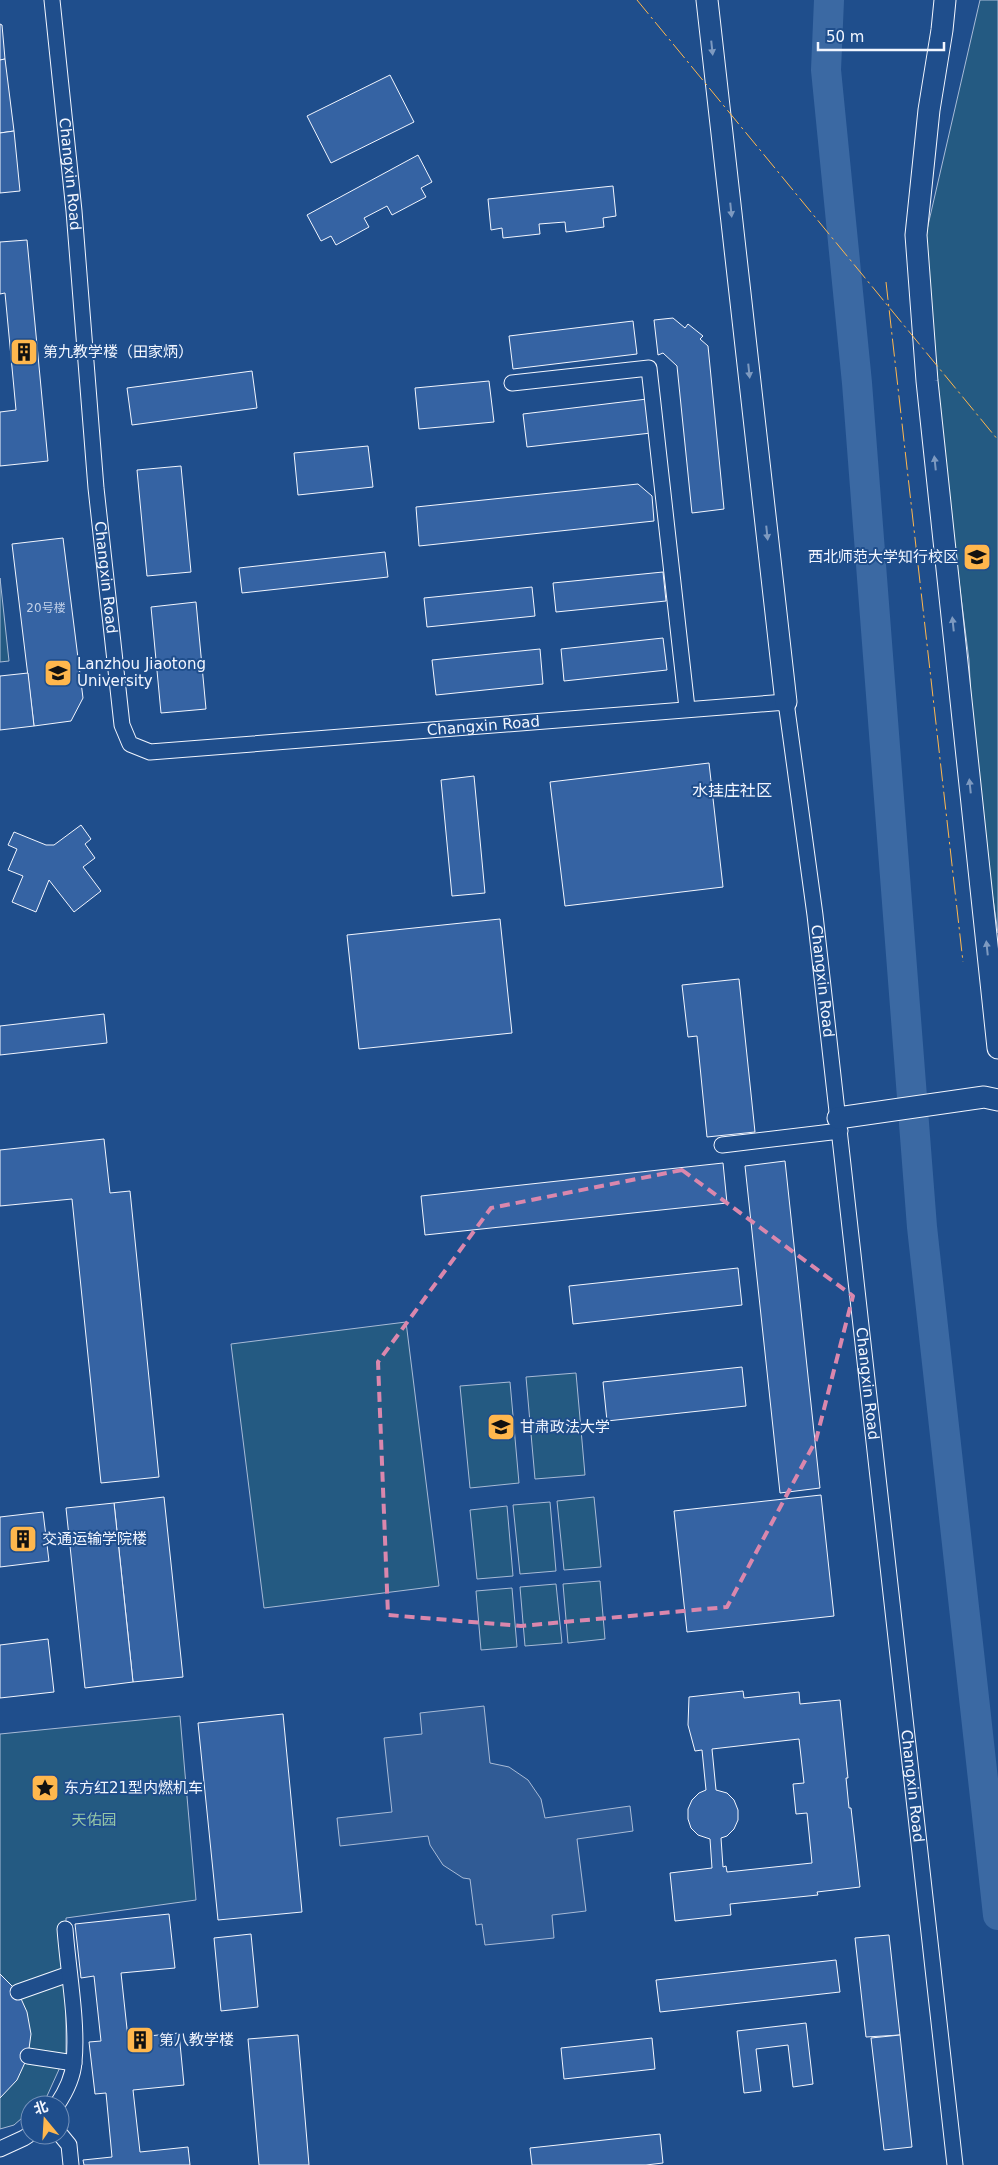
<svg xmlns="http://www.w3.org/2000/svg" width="998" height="2165" viewBox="0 0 998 2165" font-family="'DejaVu Sans','Noto Sans SC',sans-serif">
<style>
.green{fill:#245a82;stroke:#a8bbd7}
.parking{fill:#305b95;stroke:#a8bbd7}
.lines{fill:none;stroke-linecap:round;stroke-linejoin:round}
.river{stroke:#3b69a3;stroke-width:30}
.building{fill:#3563a3;stroke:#f2f6ff;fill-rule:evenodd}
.street-casing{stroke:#f2f6ff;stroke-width:17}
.secondary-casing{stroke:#f2f6ff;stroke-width:23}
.street{stroke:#1f4e8c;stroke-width:15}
.secondary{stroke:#1f4e8c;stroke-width:21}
.power{stroke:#ffb74d;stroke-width:1;stroke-dasharray:18 4 2.5 4;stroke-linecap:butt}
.oneway{fill:#7e9ac0}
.marked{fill:none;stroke:#da87ad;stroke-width:4;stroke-dasharray:10 6;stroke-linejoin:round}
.labels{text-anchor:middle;stroke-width:4;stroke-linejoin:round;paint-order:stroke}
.number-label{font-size:12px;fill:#c3d1e8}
.street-label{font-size:15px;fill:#f2f6ff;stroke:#1f4e8c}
.poi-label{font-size:15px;fill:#f2f6ff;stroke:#1f4e8c;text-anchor:start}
.park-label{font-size:15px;fill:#97c8a6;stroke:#1f4e8c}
.neighbourhood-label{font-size:16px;fill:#f2f6ff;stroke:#1f4e8c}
</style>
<rect width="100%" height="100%" fill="#1f4e8c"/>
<!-- green -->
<g class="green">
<path d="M980,0H998V933L975,778L969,660L943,455L926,234Z"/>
<path d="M0,578L9,661L0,662Z"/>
<path d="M406,1322L439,1586L264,1608L231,1344Z"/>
<path d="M576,1373L585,1475L535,1479L526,1377Z"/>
<path d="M510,1382L519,1483L470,1488L460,1386Z"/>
<path d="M594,1497L601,1567L564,1570L557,1501Z"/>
<path d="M550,1502L556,1571L520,1574L513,1505Z"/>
<path d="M507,1506L513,1576L477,1579L470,1510Z"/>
<path d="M600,1581L605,1639L568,1643L563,1584Z"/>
<path d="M556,1584L562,1643L525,1646L520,1587Z"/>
<path d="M512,1588L517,1647L481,1650L476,1591Z"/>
<path d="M180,1716L196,1900L66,1918V2054L47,2096L37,2105H30V2111L14,2125L0,2129V1734Z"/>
</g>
<!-- parking -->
<path class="parking" d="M484,1706L490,1763L509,1767L528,1780L541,1799L545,1818L630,1806L633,1831L577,1839L586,1911L552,1915L554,1938L485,1945L482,1924L476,1925L470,1879L463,1878L443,1865L430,1845L428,1836L340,1846L337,1818L392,1812L384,1738L422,1734L420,1713Z"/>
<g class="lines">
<!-- river -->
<path class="river" d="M829,0L826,70L857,383L922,1227L998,1915"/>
</g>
<!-- building -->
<g class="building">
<path d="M0,24L2,25L5,59L0,60Z"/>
<path d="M5,59L14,131L0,133V60Z"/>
<path d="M390,75L414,122L331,163L307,116Z"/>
<path d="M14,131L20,191L0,193V133Z"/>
<path d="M418,155L432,182L421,188L426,197L392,215L387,206L364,218L369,227L336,245L331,236L321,241L307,215Z"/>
<path d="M613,186L616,216L603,218L604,227L566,232L565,222L539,224L540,234L503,238L502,228L491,230L488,199Z"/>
<path d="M27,240L48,461L0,466V412L16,410L5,293L0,294V242Z"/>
<path d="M673,318L685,328L688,324L703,336L700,339L708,346L724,509L692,513L677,366L663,353L658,355L654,320Z"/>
<path d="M633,321L637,354L513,369L509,336Z"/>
<path d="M252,371L257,408L132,425L127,388Z"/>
<path d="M489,381L494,422L419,429L415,388Z"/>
<path d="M647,399L651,433L527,447L523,414Z"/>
<path d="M368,446L373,487L298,495L294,453Z"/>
<path d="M181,466L191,572L147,576L137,470Z"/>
<path d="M638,484L652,496L654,521L419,546L416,507Z"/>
<path d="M63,538L83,698L71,721L34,726L12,544Z"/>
<path d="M385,552L388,577L242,593L239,568Z"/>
<path d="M663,572L666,601L556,612L553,583Z"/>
<path d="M532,587L535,616L427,627L424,598Z"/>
<path d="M196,602L206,709L161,713L151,607Z"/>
<path d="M663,638L667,670L564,681L561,649Z"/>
<path d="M540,649L543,684L436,695L432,660Z"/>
<path d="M28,673L34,726L0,730V676Z"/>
<path d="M709,763L723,887L565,906L550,782Z"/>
<path d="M474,776L485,893L452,896L441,780Z"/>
<path d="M81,825L91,839L85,844L95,858L83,867L101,891L74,912L49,880L36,912L12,902L23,876L8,870L17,849L8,845L14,832L46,845H54Z"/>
<path d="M500,919L512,1033L359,1049L347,935Z"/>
<path d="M739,979L755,1132L707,1137L697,1036L688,1037L682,985Z"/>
<path d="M104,1014L107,1043L0,1055V1026Z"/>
<path d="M104,1139L110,1193L130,1191L159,1477L101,1483L72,1199L0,1206V1150Z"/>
<path d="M785,1161L820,1488L780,1493L745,1166Z"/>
<path d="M723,1163L727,1203L425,1235L421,1196Z"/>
<path d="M738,1268L742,1305L573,1324L569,1286Z"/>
<path d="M742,1367L746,1406L607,1421L603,1382Z"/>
<path d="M821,1495L834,1616L687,1632L674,1511Z"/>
<path d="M164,1497L183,1677L133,1682L114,1503Z"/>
<path d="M114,1503L133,1682L85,1688L66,1508Z"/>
<path d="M43,1512L49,1561L0,1567V1517Z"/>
<path d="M48,1639L54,1692L0,1698V1645Z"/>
<path d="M743,1691L744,1698L799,1692L800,1704L840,1700L848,1778H846L849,1808H851L860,1887L817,1892L818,1895L730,1904L731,1915L675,1921L670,1873L712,1868L710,1839L698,1835L691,1828L688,1819V1809L692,1800L699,1793L706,1790L702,1750L695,1751L688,1725L689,1697ZM799,1739L804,1783L793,1784L796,1814L807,1813L812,1863L727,1872L726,1866L723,1867L721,1838L727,1836L734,1829L738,1820V1810L734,1800L727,1793L716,1790L712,1749Z"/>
<path d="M283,1714L302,1912L218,1920L198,1723Z"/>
<path d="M169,1914L175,1968L121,1973L128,2038L179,2033L184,2085L133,2090L140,2152L188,2147L190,2165H84L83,2160L112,2157L106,2093L95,2094L89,2042L101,2041L94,1976L81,1978L75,1924Z"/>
<path d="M251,1934L258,2007L221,2011L214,1938Z"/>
<path d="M889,1935L900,2035L866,2037L855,1938Z"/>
<path d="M836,1960L840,1992L660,2012L656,1980Z"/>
<path d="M0,1974L18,1992L27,2012L31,2034L28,2056L17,2080L0,2098Z"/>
<path d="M806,2023L813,2084L793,2087L788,2045L756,2049L761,2091L744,2093L737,2031Z"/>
<path d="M298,2035L309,2165H259L248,2039Z"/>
<path d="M900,2035L912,2147L884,2150L871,2038Z"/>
<path d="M652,2038L655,2069L564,2079L561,2048Z"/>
<path d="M660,2134L663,2163L646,2165H532L530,2148Z"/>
</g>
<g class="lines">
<defs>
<g id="street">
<path id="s1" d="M52,0L74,211L96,488L122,725L130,744L150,752L786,702L815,915L955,2165"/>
<path d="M512,383L649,368L687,708"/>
<path d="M722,1145L840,1131"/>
<path d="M18,1992L69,1974"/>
<path d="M28,2056L74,2063"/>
<path d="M57,2105C65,2093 73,2077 74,2062C78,2023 68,1970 65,1929"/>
<path d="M60,2134L69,2145L71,2165"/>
<path d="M0,2149L24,2138L30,2134"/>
</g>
<g id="secondary">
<path d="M707,0L786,702"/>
<path d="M945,0L942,30L929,110L916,235L927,381L998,1048"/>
<path d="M838,1118L984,1097L998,1100"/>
</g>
</defs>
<!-- street casing -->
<use href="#street" class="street-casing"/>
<!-- secondary casing -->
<use href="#secondary" class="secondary-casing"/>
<!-- street -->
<use href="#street" class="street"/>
<!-- secondary -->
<use href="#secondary" class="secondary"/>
<!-- power -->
<g class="power">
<path d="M637,0L998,440"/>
<path d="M886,282L963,962"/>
</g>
</g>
<!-- one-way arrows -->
<defs><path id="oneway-solid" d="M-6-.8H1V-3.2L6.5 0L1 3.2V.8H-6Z" transform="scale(1.25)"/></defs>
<g class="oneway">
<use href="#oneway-solid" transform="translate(712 48) rotate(84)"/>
<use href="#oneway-solid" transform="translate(731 210) rotate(84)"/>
<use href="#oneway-solid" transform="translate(749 371) rotate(84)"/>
<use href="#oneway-solid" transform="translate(935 463) rotate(-96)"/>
<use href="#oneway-solid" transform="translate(767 533) rotate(84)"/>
<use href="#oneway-solid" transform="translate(953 624) rotate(-96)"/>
<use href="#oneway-solid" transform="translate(970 786) rotate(-96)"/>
<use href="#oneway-solid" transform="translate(987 948) rotate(-96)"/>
</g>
<!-- marked area -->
<path class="marked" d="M682,1170L853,1296L816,1440L727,1607L521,1626L388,1615L378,1362L491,1208Z"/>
<!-- icons -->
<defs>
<symbol id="building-square" viewBox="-11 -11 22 22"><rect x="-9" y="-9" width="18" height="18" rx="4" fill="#ffb74d" stroke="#1f4e8c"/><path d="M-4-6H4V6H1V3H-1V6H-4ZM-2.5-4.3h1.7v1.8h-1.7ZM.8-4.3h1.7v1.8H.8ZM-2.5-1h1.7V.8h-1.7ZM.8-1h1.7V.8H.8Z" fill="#111"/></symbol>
<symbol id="university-square" viewBox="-11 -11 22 22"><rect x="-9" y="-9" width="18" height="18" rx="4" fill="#ffb74d" stroke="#1f4e8c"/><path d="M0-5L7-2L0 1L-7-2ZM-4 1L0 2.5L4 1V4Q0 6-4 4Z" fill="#111"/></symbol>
<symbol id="school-square" viewBox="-11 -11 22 22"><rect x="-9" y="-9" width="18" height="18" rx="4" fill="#ffb74d" stroke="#1f4e8c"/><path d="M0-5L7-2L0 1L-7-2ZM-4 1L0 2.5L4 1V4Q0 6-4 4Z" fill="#111"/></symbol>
<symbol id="sight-square" viewBox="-11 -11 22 22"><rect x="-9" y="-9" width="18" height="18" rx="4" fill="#ffb74d" stroke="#1f4e8c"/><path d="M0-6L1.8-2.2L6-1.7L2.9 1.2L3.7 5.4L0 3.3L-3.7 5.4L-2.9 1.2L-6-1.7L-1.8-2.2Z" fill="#111"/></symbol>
</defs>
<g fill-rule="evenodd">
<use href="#building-square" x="8" y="336" width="32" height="32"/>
<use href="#university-square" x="961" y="541" width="32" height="32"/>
<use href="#university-square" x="42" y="657" width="32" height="32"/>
<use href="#school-square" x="485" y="1411" width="32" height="32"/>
<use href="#building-square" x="7" y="1523" width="32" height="32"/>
<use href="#sight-square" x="29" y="1772" width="32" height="32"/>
<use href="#building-square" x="124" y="2024" width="32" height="32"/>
</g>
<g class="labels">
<!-- number labels -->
<g class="number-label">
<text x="46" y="612">20号楼</text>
</g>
<!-- street labels -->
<g class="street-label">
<text dy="5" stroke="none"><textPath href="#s1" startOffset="175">Changxin Road</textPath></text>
<text dy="5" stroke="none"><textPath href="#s1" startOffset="580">Changxin Road</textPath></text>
<text dy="5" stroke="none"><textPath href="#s1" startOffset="1105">Changxin Road</textPath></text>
<text dy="5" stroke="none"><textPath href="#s1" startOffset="1690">Changxin Road</textPath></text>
<text dy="5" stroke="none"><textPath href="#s1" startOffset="2095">Changxin Road</textPath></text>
<text dy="5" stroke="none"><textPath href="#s1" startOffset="2500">Changxin Road</textPath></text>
</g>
<!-- poi labels -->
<g class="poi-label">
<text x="43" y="357">第九教学楼（田家炳）</text>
<text x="958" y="562" text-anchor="end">西北师范大学知行校区</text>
<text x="77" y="669">Lanzhou Jiaotong<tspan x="77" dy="17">University</tspan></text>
<text x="520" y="1432">甘肃政法大学</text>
<text x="42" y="1544">交通运输学院楼</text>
<text x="64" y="1793">东方红21型内燃机车</text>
<text x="159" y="2045">第八教学楼</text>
</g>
<!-- park labels -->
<g class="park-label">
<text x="94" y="1825">天佑园</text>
</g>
<!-- neighbourhood labels -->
<g class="neighbourhood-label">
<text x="732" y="796">水挂庄社区</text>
</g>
</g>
<!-- north arrow -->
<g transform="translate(45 2120) rotate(342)"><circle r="24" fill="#1f4e8c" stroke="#7391ba"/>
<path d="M0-4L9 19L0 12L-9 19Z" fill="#ffb74d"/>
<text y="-8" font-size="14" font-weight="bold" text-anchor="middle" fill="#f2f6ff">北</text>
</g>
<!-- scale -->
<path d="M818 42v8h126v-8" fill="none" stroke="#f2f6ff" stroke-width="2.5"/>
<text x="826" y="42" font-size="15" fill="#f2f6ff" stroke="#1f4e8c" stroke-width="4" paint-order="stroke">50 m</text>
</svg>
